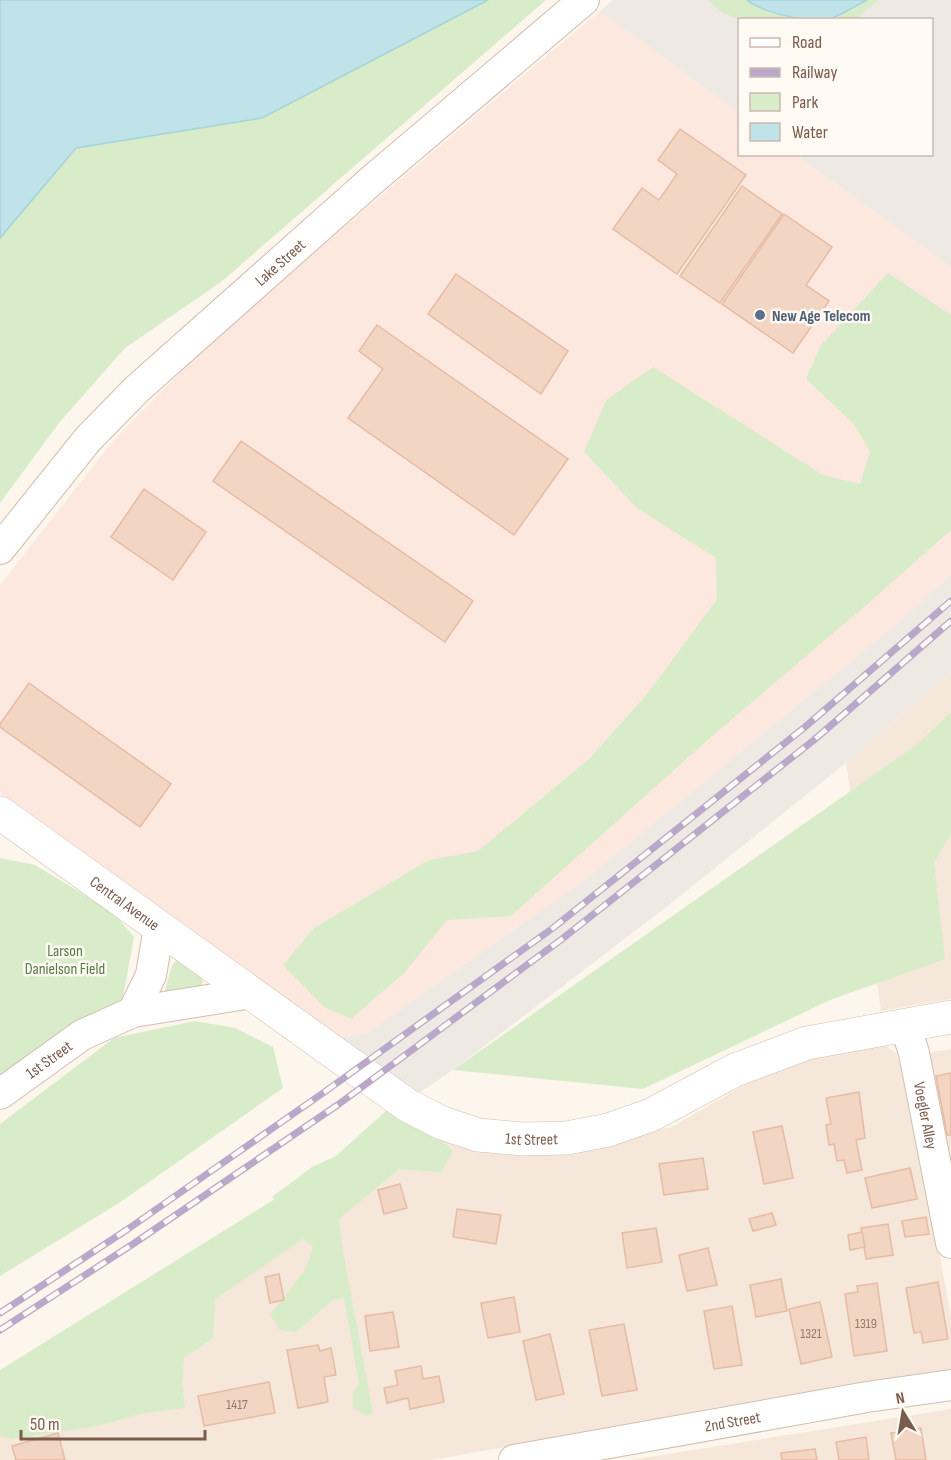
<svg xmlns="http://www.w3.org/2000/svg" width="951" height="1460" viewBox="0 0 951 1460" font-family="'Sofia Sans Condensed',sans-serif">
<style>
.residential{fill:#f5e8da}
.commercial{fill:#fde8e0}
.industrial{fill:#efe9e4}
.green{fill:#d8ecc9}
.water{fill:#bfe3e8;stroke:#a5d3da;stroke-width:1.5}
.building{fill:#f3d5c3;stroke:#e6bba3;stroke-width:1.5}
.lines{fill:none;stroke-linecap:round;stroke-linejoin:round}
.minor-casing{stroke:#d1beb0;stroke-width:32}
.tertiary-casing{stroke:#d1beb0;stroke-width:34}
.minor{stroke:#fff;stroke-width:30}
.tertiary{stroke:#fff;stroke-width:33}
.rail-casing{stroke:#b9a8c9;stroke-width:7}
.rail{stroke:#fffaf3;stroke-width:4.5;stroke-dasharray:14;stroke-linecap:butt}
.service-dot{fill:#5c6f8a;stroke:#fffaf3;stroke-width:2}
.labels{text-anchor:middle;stroke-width:5;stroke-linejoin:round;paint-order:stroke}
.number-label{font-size:14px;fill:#987a6a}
.street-label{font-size:16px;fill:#7a5c4d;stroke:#fffaf3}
.service-label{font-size:16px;font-weight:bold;fill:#4e5e75;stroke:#fffaf3;text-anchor:start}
.park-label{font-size:16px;fill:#537a41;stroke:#fffaf3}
</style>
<rect width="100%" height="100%" fill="#fdf6ec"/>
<!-- residential -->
<g class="residential">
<path d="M951,673V999L881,1011L846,763Z"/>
<path d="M879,1041L896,1053L906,1075L951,1316V1369L431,1460H0V1397L409,1127L490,1152L541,1156L672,1127L778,1065Z"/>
<path d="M951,1049V1203L922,1054Z"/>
<path d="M951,1409V1460H630Z"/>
</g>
<!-- commercial -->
<path class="commercial" d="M600,11L739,113L740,154L796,155L951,267V575L894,626L587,878L367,1033L337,1038L0,793V585L113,441L223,329Z"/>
<!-- industrial -->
<g class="industrial">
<path d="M613,0H951V267L796,155L932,154V20H740L739,113L600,11Z"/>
<path d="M951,575V673L846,763L665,908L453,1070L419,1093L337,1038L367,1033L587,878L894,626Z"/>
</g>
<!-- green -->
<g class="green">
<path d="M488,0H546L221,282L125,348L59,423L0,503V238L76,148L262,118Z"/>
<path d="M708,0H747C765,15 794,17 816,19L739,20L723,13Z"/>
<path d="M867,0H878L856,19H827Z"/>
<path d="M888,273L951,315V530L871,601L711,737L511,916L447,920L405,972L351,1019L324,1007L283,965L314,928L429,860L478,851L589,759L648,693L717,599L716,558L637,508L584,452L606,400L653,367L823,475L860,484L870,452L854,424L806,379L821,345Z"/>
<path d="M951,712V834L934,862L945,959L830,1000L643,1089L453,1070L919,743Z"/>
<path d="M0,858L35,865L114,913L134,937L122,1002L0,1084Z"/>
<path d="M178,959L201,977L203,981L201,987L162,996C169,985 168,966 178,959Z"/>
<path d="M195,1021L235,1028L273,1047L283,1088L119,1203L0,1276V1124L114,1038Z"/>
<path d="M387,1110L429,1129L453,1151L442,1172L399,1169L339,1219L342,1246L373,1413L366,1416L353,1408V1392L359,1384L344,1298L333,1300L296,1332L280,1330L270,1315L305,1270L313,1247L303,1239L215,1299L213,1338L184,1358L182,1384L185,1408L144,1413L93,1427L12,1439L0,1436V1370L275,1199L272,1197L312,1167L336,1156Z"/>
</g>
<!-- water -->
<g class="water">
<path d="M0,0H488L262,118L76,148L0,238Z"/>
<path d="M747,0H867C855,6 842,15 829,19C811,24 761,12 747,0Z"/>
</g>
<!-- building -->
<g class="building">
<path d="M680,129L746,175L677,274L613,229L642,188L659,200L677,174L658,160Z"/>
<path d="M742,186L782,214L720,303L680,276Z"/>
<path d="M784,214L832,247L806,285L829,301L793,353L722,304Z"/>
<path d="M456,274L568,351L541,394L428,314Z"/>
<path d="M377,325L568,459L514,535L348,418L383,369L359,351Z"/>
<path d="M241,441L473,601L445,642L213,481Z"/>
<path d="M144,489L206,532L173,580L111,537Z"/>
<path d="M29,683L171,784L140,827L0,727V724Z"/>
<path d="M951,1073V1135H947L936,1076Z"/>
<path d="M859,1092L865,1138L856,1140L862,1170L847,1173L844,1160L837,1161L834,1144L829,1145L826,1125L831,1124L826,1098Z"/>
<path d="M782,1126L793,1178L764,1184L753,1132Z"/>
<path d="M703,1158L708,1189L664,1195L659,1164Z"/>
<path d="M910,1168L917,1199L872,1208L865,1178Z"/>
<path d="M400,1184L407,1208L384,1214L378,1190Z"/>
<path d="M457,1209L501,1215L496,1244L453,1237Z"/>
<path d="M772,1213L776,1225L753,1231L749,1219Z"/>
<path d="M926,1217L929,1234L905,1237L902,1221Z"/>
<path d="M888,1224L893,1255L866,1259L861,1228Z"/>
<path d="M656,1228L662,1262L627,1268L622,1233Z"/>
<path d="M862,1232L865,1247L850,1250L848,1235Z"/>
<path d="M708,1248L717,1285L687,1291L679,1255Z"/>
<path d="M279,1274L284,1300L270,1303L265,1277Z"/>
<path d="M781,1279L787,1311L756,1317L750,1285Z"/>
<path d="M938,1282L948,1339L923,1343L921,1332L914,1333L906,1288Z"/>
<path d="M877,1283L887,1351L854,1356L845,1294L858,1292L857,1286Z"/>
<path d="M514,1297L520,1332L488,1338L481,1303Z"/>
<path d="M820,1302L832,1357L801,1364L789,1309Z"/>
<path d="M732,1306L742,1365L714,1369L704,1311Z"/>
<path d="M393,1312L399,1347L370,1351L365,1316Z"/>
<path d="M624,1324L637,1390L602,1396L589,1330Z"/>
<path d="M550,1334L564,1394L536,1400L523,1341Z"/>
<path d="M318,1345L320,1351L331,1348L336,1375L324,1377L328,1402L298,1408L287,1350Z"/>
<path d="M421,1366L423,1379L439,1376L444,1402L410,1409L408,1398L387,1403L384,1388L398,1385L395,1371Z"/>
<path d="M269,1382L275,1413L204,1426L198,1396Z"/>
<path d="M921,1428L926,1460H896L891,1433Z"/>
<path d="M58,1433L65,1460H16L12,1446Z"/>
<path d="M866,1437L869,1460H839L836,1442Z"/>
<path d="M815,1449L817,1460H782L781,1453Z"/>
</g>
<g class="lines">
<defs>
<g id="minor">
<path id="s1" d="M0,549L88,439L137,389L371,181L584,0"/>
<path d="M133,1012L151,975L159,927"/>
<path id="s2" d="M905,1025L914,1053L951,1243"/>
<path id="s3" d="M0,1094L82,1035L133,1012L252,993"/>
<path id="s4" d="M514,1460L867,1397L951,1385"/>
</g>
<g id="tertiary">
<path id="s5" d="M0,813L407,1105L442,1123L478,1135L523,1139L567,1138L608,1130L651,1115L735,1070L807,1043L951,1017"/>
</g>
</defs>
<!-- minor casing -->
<use href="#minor" class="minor-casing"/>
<!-- tertiary casing -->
<use href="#tertiary" class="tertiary-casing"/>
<!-- minor -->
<use href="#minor" class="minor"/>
<!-- tertiary -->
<use href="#tertiary" class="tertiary"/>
<defs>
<g id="rail">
<path d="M0,1313L128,1229L323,1093L553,928L805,727L951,601"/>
<path d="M0,1330L133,1244L339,1104L562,939L814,740L951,621"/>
</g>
</defs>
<!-- rail casing -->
<use href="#rail" class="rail-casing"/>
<!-- rail -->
<use href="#rail" class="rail"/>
</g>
<!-- markers -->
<circle class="service-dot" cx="760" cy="315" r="6"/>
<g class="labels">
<!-- number labels -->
<g class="number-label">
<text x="866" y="1328">1319</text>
<text x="811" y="1338">1321</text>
<text x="237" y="1409">1417</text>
</g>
<!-- street labels -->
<g class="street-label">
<text dy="6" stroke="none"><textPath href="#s1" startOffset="402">Lake Street</textPath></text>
<text dy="6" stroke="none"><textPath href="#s5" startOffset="154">Central Avenue</textPath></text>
<text dy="6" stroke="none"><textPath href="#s3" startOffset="60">1st Street</textPath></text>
<text dy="6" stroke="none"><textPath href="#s2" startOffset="93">Voegler Alley</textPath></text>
<text dy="6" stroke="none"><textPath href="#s5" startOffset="632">1st Street</textPath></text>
<text dy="6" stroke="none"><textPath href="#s4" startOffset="222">2nd Street</textPath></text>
</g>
<!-- service labels -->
<g class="service-label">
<text x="772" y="321">New Age Telecom</text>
</g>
<!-- park labels -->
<g class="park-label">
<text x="65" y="956">Larson<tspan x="65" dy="18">Danielson Field</tspan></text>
</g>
</g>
<!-- legend -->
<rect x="738" y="18" width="195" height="138" fill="#fffaf3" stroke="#cabbb1" stroke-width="1.5"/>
<rect x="750" y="38" width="30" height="9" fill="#ffffff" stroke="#cabbb1" stroke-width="1.5"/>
<text x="792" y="48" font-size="18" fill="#7a5c4d">Road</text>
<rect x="750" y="68" width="30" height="9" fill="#b9a8c9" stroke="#cabbb1" stroke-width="1.5"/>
<text x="792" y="78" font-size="18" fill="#7a5c4d">Railway</text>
<rect x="750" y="93" width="30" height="18" fill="#d8ecc9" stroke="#cabbb1" stroke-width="1.5"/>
<text x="792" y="108" font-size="18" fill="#7a5c4d">Park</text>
<rect x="750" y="123" width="30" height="18" fill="#bfe3e8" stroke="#cabbb1" stroke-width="1.5"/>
<text x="792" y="138" font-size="18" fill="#7a5c4d">Water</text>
<!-- north arrow -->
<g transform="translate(903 1412) rotate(349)" stroke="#fffaf3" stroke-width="4.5" paint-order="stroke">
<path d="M0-4.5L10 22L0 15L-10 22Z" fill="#7a5c4d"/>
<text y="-9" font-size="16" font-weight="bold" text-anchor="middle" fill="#7a5c4d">N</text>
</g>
<!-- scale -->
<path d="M21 1430v9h184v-9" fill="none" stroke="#7a5c4d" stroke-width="3"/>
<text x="30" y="1430" font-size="18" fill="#7a5c4d" stroke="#fffaf3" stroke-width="4.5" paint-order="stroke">50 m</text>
</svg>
